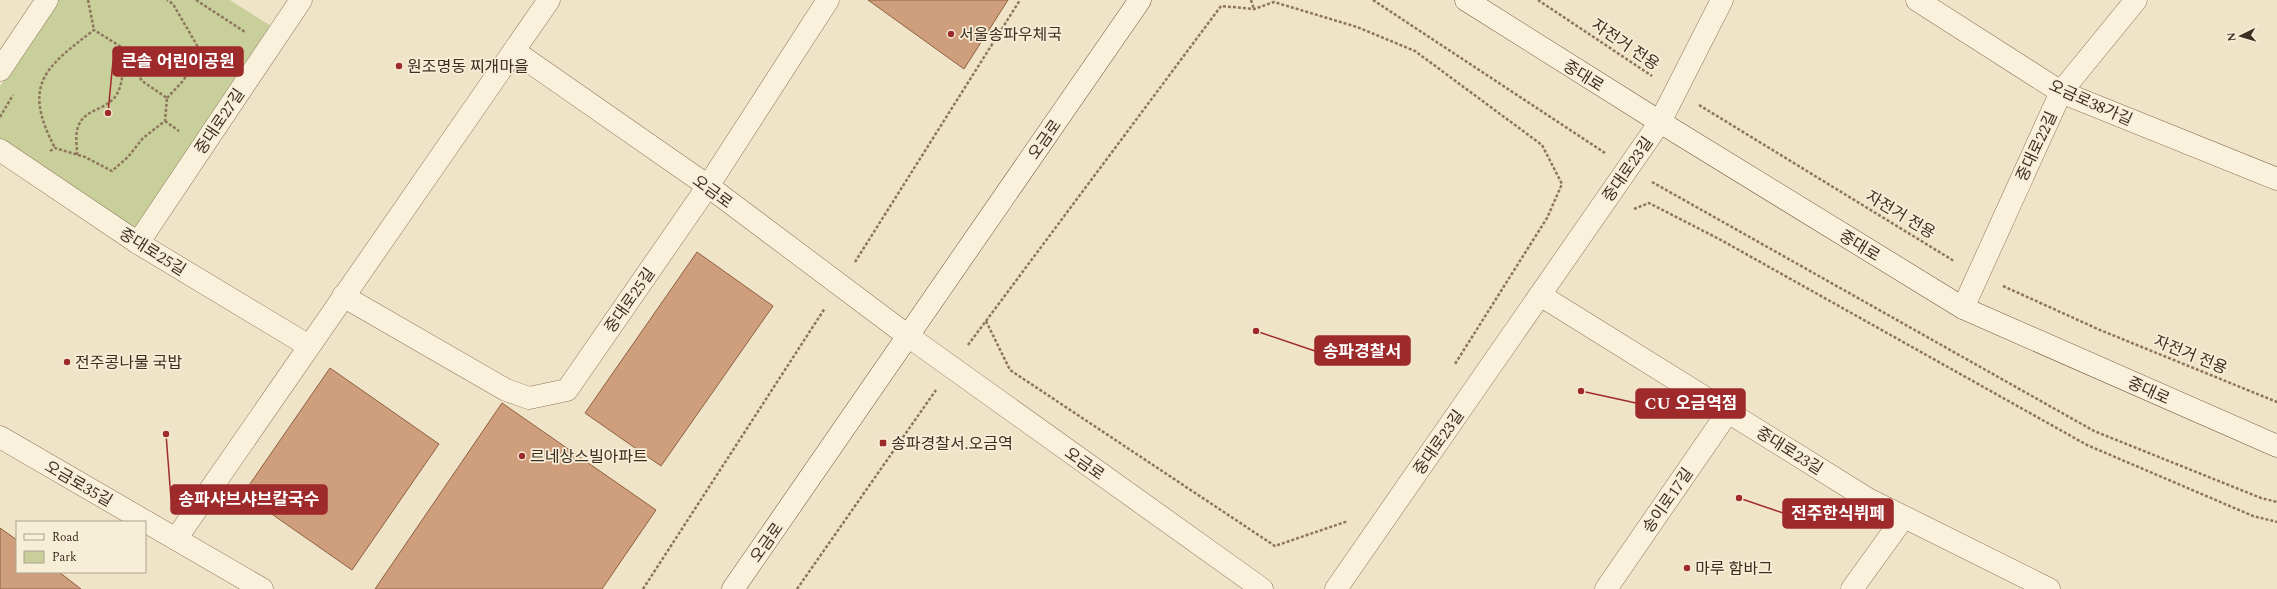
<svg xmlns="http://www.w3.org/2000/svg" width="2277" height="589" viewBox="0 0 2277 589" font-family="Spectral,'Noto Sans KR',serif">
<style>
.green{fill:#c9cf9b}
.building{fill:#cf9f7d;stroke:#8d5f41}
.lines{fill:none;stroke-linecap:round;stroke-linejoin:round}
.minor-casing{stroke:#8d765c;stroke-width:23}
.secondary-casing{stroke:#6f573f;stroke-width:23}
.path{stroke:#8d765c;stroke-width:2.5;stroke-dasharray:3 2;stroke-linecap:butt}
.minor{stroke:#faf1dc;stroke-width:22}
.secondary{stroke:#faf1dc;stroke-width:22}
.poi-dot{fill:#9e2a2b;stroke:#f7eed8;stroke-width:1.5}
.labels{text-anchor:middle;stroke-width:3.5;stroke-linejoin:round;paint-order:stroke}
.poi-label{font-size:16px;fill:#3d2e20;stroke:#f7eed8;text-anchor:start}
.street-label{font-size:16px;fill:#3d2e20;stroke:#f7eed8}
.leader{fill:none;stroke:#9e2a2b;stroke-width:1.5}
.callout-dot{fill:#9e2a2b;stroke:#f7eed8;stroke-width:1.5}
.callout{fill:#9e2a2b;stroke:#9e2a2b;stroke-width:1.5}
.callout-label{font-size:17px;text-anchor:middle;font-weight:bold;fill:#fff}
</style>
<rect width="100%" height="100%" fill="#f0e4c8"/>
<!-- green -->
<path class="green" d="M57,0H230L271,26L139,230L0,139V86Z"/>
<!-- building -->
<g class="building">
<path d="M868,0H1008L964,69Z"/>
<path d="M697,252L773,306L661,466L585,413Z"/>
<path d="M330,368L439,444L352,570L243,494Z"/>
<path d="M502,403L656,510L602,589H375Z"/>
<path d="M0,528L17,540V572H59L81,589H0Z"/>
</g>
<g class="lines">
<defs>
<g id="minor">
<path d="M1917,0L2061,92L2277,179"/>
<path d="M514,51L708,186L908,336L1262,589"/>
<path d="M0,70L47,0"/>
<path d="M0,150L138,243L309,346"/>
<path d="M138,243L301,0"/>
<path d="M1540,295L1868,499L2049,589"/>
<path d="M343,296L506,390L529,398L567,390L708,186L828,0"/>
<path d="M1963,308L2061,92L2136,0"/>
<path d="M0,437L262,589"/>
<path d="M176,539L549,0"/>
<path d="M1336,589L1660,122L1722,0"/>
<path d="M1606,589L1728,412"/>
<path d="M1852,589L1904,517"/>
</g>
<g id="secondary">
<path d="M1466,0L1660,122L1963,308L2277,446"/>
<path d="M733,589L1140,0"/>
</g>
</defs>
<!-- minor casing -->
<use href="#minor" class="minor-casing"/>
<!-- secondary casing -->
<use href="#secondary" class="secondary-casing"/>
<!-- path -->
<g class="path">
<path d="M88,0L94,30"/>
<path d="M196,0L245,32"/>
<path d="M1251,0L1254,9"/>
<path d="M1373,0L1605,153"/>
<path d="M1538,0L1652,76"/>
<path d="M167,98L182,82L202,54L173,4L167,0"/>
<path d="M1699,105L1954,261"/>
<path d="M0,117L13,95"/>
<path d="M165,121L179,131"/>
<path d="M50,151L55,148L85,157L112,171L128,157L143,138L165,121L167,98L142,81L123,48L94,30C44,68 22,85 55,148"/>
<path d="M77,155C77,146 75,135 78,127C84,108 107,111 117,94C124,82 123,62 123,48"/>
<path d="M1652,182L2094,431L2261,498L2277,502"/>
<path d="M1634,209L1649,203L1721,240L2087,445L2253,516L2277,522"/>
<path d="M855,262L1020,0"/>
<path d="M2003,286L2100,330L2277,402"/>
<path d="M986,321L1010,370L1275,546L1348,521"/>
<path d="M968,345L1221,6L1254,9L1274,2L1357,27L1415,51L1542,145L1562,184L1547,218L1455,364"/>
<path d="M643,589L825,308"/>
<path d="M797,589L936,390"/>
</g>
<!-- minor -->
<use href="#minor" class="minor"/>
<!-- secondary -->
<use href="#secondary" class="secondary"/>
</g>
<!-- markers -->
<g class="poi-dot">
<circle cx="951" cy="34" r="4"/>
<circle cx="399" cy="66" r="4"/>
<circle cx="67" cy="362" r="4"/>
<rect x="879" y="439" width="8" height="8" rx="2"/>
<circle cx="522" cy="456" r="4"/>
<circle cx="1687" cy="568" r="4"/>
</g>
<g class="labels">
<!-- poi labels -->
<g class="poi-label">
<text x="959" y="40">서울송파우체국</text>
<text x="407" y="72">원조명동 찌개마을</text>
<text x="75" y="368">전주콩나물 국밥</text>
<text x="891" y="449">송파경찰서.오금역</text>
<text x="530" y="462">르네상스빌아파트</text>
<text x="1695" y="574">마루 함바그</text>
</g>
<!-- street labels -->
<g class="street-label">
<text transform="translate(1626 44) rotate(34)" y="6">자전거 전용</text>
<text transform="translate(1584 75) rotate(32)" y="6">중대로</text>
<text transform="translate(2091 102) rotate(24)" y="6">오금로38가길</text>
<text transform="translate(219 121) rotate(-56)" y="6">중대로27길</text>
<text transform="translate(1044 139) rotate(-55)" y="6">오금로</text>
<text transform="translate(2036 146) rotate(-65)" y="6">중대로22길</text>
<text transform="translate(1627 169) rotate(-55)" y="6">중대로23길</text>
<text transform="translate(713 191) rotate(36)" y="6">오금로</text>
<text transform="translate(1901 214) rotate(31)" y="6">자전거 전용</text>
<text transform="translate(1860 245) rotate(31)" y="6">중대로</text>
<text transform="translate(153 251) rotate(32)" y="6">중대로25길</text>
<text transform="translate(629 300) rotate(-55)" y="6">중대로25길</text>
<text transform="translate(2191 354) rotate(22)" y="6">자전거 전용</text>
<text transform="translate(2149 390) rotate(24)" y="6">중대로</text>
<text transform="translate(1438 442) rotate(-55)" y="6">중대로23길</text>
<text transform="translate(1790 450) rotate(32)" y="6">중대로23길</text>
<text transform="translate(1085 463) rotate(35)" y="6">오금로</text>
<text transform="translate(79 483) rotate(30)" y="6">오금로35길</text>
<text transform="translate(1667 500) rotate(-55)" y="6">송이로17길</text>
<text transform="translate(766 542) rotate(-55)" y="6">오금로</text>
</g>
</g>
<!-- callouts -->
<path class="leader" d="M108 113L113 61M1256 331L1315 351M1581 391L1636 403M166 434L171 499M1739 498L1783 513"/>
<g class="callout-dot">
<circle cx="108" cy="113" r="4"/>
<circle cx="1256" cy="331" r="4"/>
<circle cx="1581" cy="391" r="4"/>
<circle cx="166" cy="434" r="4"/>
<circle cx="1739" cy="498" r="4"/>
</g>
<g class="callout">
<rect x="113" y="47" width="130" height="29" rx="4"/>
<rect x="1315" y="336" width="95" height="29" rx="4"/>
<rect x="1636" y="389" width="109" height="29" rx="4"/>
<rect x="171" y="485" width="156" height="29" rx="4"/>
<rect x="1783" y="499" width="110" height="29" rx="4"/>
</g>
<g class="callout-label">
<text x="178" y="67">큰솔 어린이공원</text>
<text x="1362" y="357">송파경찰서</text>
<text x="1691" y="409">CU 오금역점</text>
<text x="249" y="505">송파샤브샤브칼국수</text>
<text x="1838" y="519">전주한식뷔페</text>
</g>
<!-- legend -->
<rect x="16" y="521" width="130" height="52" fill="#f7eed8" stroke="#ada18e"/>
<rect x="24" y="534" width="20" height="6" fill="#faf1dc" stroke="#ada18e"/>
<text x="52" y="541" font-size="12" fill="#3d2e20">Road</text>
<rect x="24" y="551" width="20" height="12" fill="#c9cf9b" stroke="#ada18e"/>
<text x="52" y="561" font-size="12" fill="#3d2e20">Park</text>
<!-- north arrow -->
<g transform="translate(2241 36) rotate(265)" stroke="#f7eed8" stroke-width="3" paint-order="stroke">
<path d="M0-3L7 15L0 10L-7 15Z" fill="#3d2e20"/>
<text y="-6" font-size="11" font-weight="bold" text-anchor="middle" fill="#3d2e20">N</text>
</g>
</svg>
